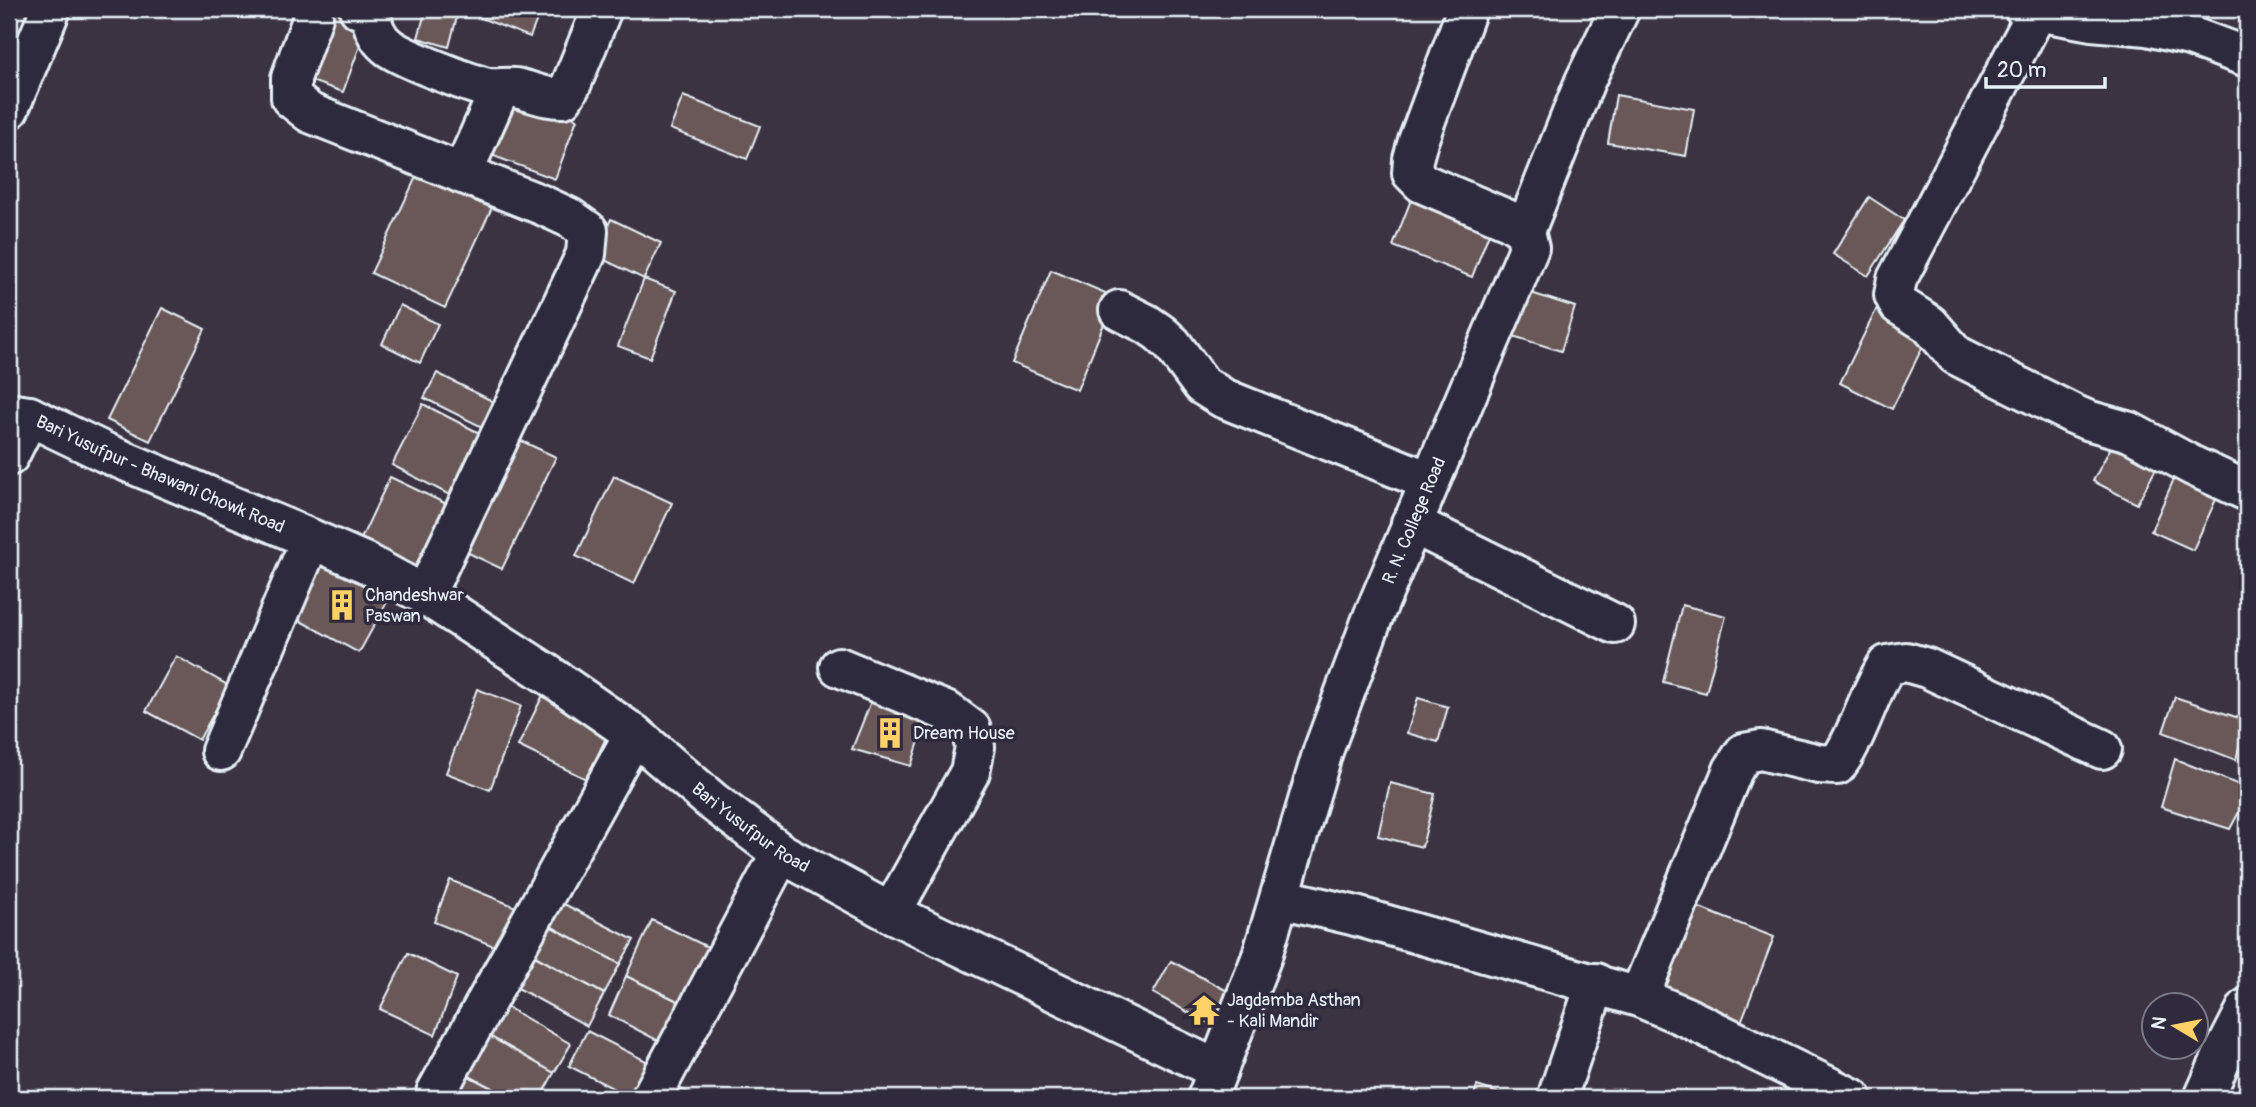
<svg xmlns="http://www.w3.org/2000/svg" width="2256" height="1107" viewBox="0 0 2256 1107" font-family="Pangolin,sans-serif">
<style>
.building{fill:#6b5958;stroke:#e8f1f8;stroke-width:2}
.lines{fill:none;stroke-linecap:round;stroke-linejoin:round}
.minor-casing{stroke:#e8f1f8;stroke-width:44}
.minor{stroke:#2f2a3d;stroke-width:38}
.labels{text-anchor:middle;stroke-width:7;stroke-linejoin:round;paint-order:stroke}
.street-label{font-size:18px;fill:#e8f1f8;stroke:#2f2a3d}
.poi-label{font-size:18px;fill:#e8f1f8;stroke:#2f2a3d;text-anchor:start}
</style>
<rect width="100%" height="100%" fill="#3b3342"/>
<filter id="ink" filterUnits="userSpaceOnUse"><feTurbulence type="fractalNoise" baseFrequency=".0143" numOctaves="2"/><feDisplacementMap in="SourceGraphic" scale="14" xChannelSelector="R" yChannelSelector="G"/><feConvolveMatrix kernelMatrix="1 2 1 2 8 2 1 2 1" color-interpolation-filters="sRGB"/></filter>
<g filter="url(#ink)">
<!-- building -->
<g class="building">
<path d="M335,9L369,21L343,92L308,80Z"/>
<path d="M426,9H459L449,47L418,38Z"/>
<path d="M481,9H541L530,37L478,17Z"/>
<path d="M509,93L577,119L555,179L486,153Z"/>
<path d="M1616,95L1694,109L1686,156L1608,143Z"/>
<path d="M683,96L760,126L747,159L670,129Z"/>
<path d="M422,164L496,199L445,308L371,273Z"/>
<path d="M1416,187L1495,218L1472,277L1393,246Z"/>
<path d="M1869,197L1904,220L1868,276L1833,254Z"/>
<path d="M611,219L661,243L644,279L594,255Z"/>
<path d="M1051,270L1115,297L1077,390L1012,363Z"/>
<path d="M644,279L676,291L650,358L618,346Z"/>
<path d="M1528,292L1575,307L1561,351L1513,336Z"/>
<path d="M1879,304L1931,330L1892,409L1840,383Z"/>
<path d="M400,305L438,324L420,363L382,344Z"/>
<path d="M162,308L205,329L150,441L107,420Z"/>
<path d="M437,373L500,405L488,430L424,398Z"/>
<path d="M423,404L491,439L459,500L392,465Z"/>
<path d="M2120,430L2164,454L2137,504L2093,481Z"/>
<path d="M513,437L556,457L502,569L460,549Z"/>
<path d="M2180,465L2223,484L2193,550L2151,531Z"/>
<path d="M614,476L672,503L634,584L576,556Z"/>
<path d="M390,477L457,509L425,574L359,543Z"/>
<path d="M326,556L392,593L359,653L293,617Z"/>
<path d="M1682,605L1726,616L1706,693L1663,682Z"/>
<path d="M176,656L229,686L199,740L146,711Z"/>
<path d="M477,689L521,706L490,790L446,773Z"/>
<path d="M543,695L611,728L586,779L518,746Z"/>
<path d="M2175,697L2245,720L2236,760L2163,732Z"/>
<path d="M1418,698L1448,707L1438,742L1407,733Z"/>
<path d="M872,699L927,717L911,766L852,749Z"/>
<path d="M2175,759L2247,788V797L2230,829L2161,807Z"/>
<path d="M1390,783L1435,794L1422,847L1378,836Z"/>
<path d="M450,880L528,912L511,953L434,922Z"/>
<path d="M560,902L634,940L620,964L548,925Z"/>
<path d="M1697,907L1774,937L1741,1022L1664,991Z"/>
<path d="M652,920L718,952L692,1008L626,976Z"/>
<path d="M548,925L620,964L604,994L531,954Z"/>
<path d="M408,953L457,977L435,1035L380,1009Z"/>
<path d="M531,954L604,994L587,1026L514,986Z"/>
<path d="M1171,961L1233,994L1215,1027L1153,993Z"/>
<path d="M626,976L692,1008L672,1048L609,1015Z"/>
<path d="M500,1003L571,1044L554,1073L482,1032Z"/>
<path d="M587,1031L656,1066L632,1098L569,1066Z"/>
<path d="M482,1032L554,1073L540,1098H511L459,1071Z"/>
<path d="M459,1071L511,1098H444Z"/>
<path d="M1477,1086L1514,1098H1473Z"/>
<path d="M680,1089L701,1098H677Z"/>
</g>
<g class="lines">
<defs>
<g id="minor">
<path d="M359,9L370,13C373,26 376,37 387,46C399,57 471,84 488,88C497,89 506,87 515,88C532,91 546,99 563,98L571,85L602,9"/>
<path d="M2025,9L2092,21L2147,26L2190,36L2247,57"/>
<path d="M2037,12L1906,262L1897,279L1894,295L1899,305L1929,324L1956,355L2073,414L2087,420L2130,432L2193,466L2247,491"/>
<path d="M313,17L291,78V98L310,113L542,205L570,218L588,231L586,254L425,595"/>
<path d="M9,109L51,9"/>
<path d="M462,174L500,89"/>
<path d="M1525,231L1585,81L1620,9"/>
<path d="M1119,310L1147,324L1160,333L1172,344L1202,385L1223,398L1429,481"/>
<path id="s1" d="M9,413L29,416L106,453L311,539L366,563L425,595L549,675L634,734L712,801L781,853L891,913L1218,1070"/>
<path d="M9,456L29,416"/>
<path d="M1411,523L1615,624"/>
<path d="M839,667L948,712L971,729L975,747L970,772L891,913"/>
<path d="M221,751L311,539"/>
<path d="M1280,898L1352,915L1639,997L1686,1017L1852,1098"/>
<path d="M1639,997L1733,770L1744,753L1761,750L1819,764L1837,765C1859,735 1867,696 1887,665L1906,662L1927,668L2102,749"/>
<path d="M436,1093L634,734"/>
<path d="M651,1098L781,853"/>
<path id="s2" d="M1207,1098L1262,956L1323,751L1373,617L1529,248L1525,231L1511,221L1422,183L1412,173L1413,159L1418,141L1467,9"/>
<path d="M1557,1098L1596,983"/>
<path d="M2204,1098L2223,1055L2247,1008"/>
</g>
</defs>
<!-- minor casing -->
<use href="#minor" class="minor-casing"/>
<!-- minor -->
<use href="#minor" class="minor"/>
</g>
</g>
<!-- icons -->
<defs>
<symbol id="building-bare" viewBox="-9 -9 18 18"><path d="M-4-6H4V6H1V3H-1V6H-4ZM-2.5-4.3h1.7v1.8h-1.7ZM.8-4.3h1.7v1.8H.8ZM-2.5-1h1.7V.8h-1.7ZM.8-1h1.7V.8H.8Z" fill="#ffd166" stroke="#2f2a3d" stroke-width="2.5" paint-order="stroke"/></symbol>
<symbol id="temple-bare" viewBox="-9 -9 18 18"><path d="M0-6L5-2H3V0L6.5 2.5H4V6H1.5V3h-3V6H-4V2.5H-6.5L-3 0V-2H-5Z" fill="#ffd166" stroke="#2f2a3d" stroke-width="2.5" paint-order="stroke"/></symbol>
</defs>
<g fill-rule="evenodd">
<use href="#building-bare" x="320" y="583" width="44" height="44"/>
<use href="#building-bare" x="868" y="711" width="44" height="44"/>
<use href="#temple-bare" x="1182" y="988" width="44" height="44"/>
</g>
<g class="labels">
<!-- street labels -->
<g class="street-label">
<text dy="6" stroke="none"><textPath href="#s1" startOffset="164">Bari Yusufpur - Bhawani Chowk Road</textPath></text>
<text dy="6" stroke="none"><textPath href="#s2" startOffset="614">R. N. College Road</textPath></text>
<text dy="6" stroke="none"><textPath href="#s1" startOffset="856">Bari Yusufpur Road</textPath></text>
</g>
<!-- poi labels -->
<g class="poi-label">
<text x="365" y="601">Chandeshwar<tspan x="365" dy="21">Paswan</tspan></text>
<text x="913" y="739">Dream House</text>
<text x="1227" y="1006">Jagdamba Asthan<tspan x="1227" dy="21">- Kali Mandir</tspan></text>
</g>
</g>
<!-- margin -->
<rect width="2256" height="1107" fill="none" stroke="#2f2a3d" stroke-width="35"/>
<rect x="18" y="18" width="2221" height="1072" fill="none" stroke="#e8f1f8" stroke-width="2.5" filter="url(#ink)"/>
<!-- north arrow -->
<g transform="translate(2175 1026) rotate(280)"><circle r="33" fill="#2f2a3d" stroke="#797a88" stroke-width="2"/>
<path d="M0-5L12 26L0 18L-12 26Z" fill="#ffd166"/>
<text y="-10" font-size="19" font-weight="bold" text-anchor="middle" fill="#e8f1f8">N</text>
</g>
<!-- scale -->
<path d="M1986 77v10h119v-10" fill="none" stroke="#e8f1f8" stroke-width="3.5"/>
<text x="1997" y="77" font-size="21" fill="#e8f1f8" stroke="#2f2a3d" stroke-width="5" paint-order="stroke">20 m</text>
</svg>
